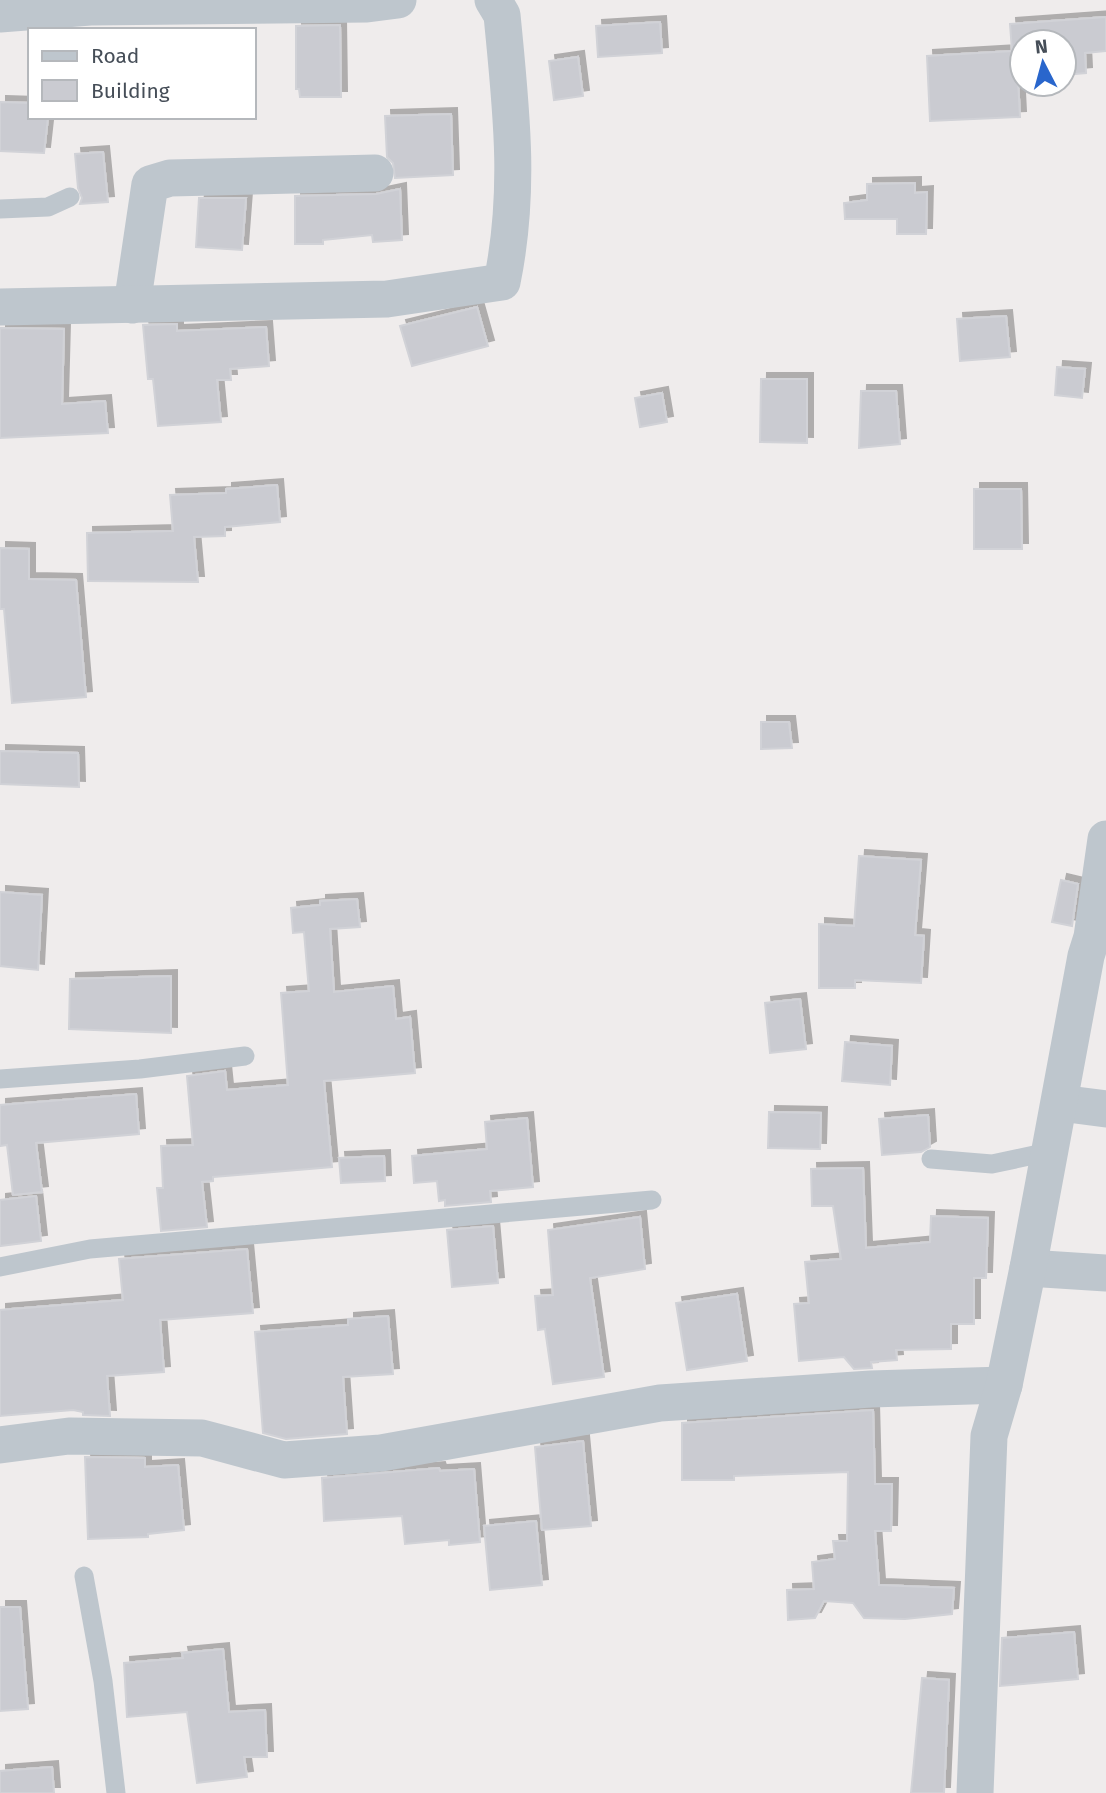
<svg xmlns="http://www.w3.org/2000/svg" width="1106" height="1793" viewBox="0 0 1106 1793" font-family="'Fira Sans',sans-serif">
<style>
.building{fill:#cacbd1;stroke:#d1d2d7;stroke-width:2;filter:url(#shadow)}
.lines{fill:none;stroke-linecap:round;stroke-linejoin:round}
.lane{stroke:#bec6cd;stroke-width:19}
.street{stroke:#bec6cd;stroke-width:37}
</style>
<defs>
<filter id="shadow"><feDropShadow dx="6" dy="-6" stdDeviation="0" flood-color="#0004"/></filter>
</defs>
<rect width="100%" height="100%" fill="#efecec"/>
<!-- building -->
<g class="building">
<path d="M1106,17V51L1085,53L1086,73L1064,75V42H1022V79H1018L1020,117L930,121L927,56L1012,51L1010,24Z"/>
<path d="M660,22L662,53L598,57L596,26Z"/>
<path d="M340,25L341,97H300L299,89H296V26Z"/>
<path d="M578,57L583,96L554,100L549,61Z"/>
<path d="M0,102L30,103V117H48L44,153L0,151Z"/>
<path d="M451,114L453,175L395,178L393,163L387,157L385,116Z"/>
<path d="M103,152L108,202L80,204L82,198L78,188L75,154Z"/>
<path d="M915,183V193L927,192L926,234H897V219H845L844,203L867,200V184Z"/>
<path d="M400,189L402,240L373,242L372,235L323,240V244H295V196L376,194Z"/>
<path d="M199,198H246L242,250L196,247Z"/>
<path d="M477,307L488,346L412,366L400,326Z"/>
<path d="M1006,316L1010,357L960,361L957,319Z"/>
<path d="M177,324V331L266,327L269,366L230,369L231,380H217L221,422L158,426L153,379H148L143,325Z"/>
<path d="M0,328L64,329L62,404L105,401L108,433L0,438Z"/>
<path d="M1057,367L1085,369L1082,398L1055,395Z"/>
<path d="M761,379H807V443L760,442Z"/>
<path d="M861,391H896L900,444L859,448Z"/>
<path d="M662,393L667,422L640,427L635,398Z"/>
<path d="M277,485L280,522L225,527V536L194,537L198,582L88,581L87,533L173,531L170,495L226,493V489Z"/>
<path d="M974,489H1021L1022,549H974Z"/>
<path d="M0,548L29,549V579L76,580L86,697L12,703L4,609H0Z"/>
<path d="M761,722H789L792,748L761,749Z"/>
<path d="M0,751L78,753L79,787L0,784Z"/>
<path d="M859,856L921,860L915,935L924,936L921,983L855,980V988H819V924L854,926Z"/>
<path d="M1061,880L1078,884L1072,926L1052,922Z"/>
<path d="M0,892L42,895L38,970L0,966Z"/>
<path d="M357,899L360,927L330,929L334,992L393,986L396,1019L410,1017L415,1073L324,1081L332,1167L213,1177V1181L202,1182L207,1227L161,1231L157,1188H163L161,1146L193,1145L187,1076L225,1071L227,1090L288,1085L281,993L309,991L304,932L293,933L291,908L320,905V901Z"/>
<path d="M171,976V1033L69,1029L70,979Z"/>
<path d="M800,999L806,1049L770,1053L765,1003Z"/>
<path d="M845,1042L892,1046L890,1085L842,1081Z"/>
<path d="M136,1094L139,1134L36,1143L42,1192L13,1195L7,1145L0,1146V1105Z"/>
<path d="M769,1112L821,1113L820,1149L768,1148Z"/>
<path d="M928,1115L930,1147L921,1152L882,1155L879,1119Z"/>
<path d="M527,1118L533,1187L490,1191L491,1202L445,1206V1200L439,1201L437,1181L414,1183L412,1156L487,1149L485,1122Z"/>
<path d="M384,1156L385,1181L341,1183L339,1158Z"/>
<path d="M863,1168L866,1248L930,1242L931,1216L988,1218L986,1278H974V1324H951V1349L896,1350L897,1360L871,1362L872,1368L854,1369L844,1357L799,1361L794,1304L809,1303L805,1262L841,1259L833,1206H812L811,1169Z"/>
<path d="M36,1196L41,1241L0,1246V1200Z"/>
<path d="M640,1217L645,1269L590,1278L604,1377L553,1384L545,1329L538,1330L535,1296L553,1295L548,1230Z"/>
<path d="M493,1226L498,1283L452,1287L447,1230Z"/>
<path d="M247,1249L253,1313L160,1320L164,1372L107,1376L110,1416L83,1415V1412L73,1410L0,1416V1310L123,1300L119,1259Z"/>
<path d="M737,1294L747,1361L687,1370L676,1303Z"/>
<path d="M388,1316L393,1374L343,1377L347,1434L286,1439L263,1433L255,1332L348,1325V1319Z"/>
<path d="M873,1410L875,1484H892L891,1531H875L879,1585L954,1588L952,1614L905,1619L864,1618L853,1603L824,1601L815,1618L788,1620L787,1590L814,1589L812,1562L835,1559L833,1541H847L848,1472L734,1476V1480H682V1423Z"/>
<path d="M583,1441L591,1526L542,1530L535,1447Z"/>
<path d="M85,1457L145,1458V1467L178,1465L184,1530L148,1534V1537L88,1539Z"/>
<path d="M439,1468L440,1471L474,1469L480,1542L449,1545V1540L405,1544L402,1516L324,1521L322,1478Z"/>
<path d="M536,1521L542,1585L490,1590L484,1526Z"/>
<path d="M0,1607H20L28,1709L0,1711Z"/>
<path d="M1074,1632L1078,1679L1000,1686L1002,1638Z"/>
<path d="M223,1649L229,1712L265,1710L267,1757H244L247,1777L197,1783L187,1712L127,1717L124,1663L183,1658L182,1653Z"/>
<path d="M922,1678L949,1680L944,1793H911Z"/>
<path d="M52,1767L54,1793H0V1771Z"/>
</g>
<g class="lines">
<!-- lane -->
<g class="lane">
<path d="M0,209L48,207L70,197"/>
<path d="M0,1079L140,1069L245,1056"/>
<path d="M931,1159L992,1164L1048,1152"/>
<path d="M0,1267L90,1249L652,1200"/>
<path d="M84,1576L103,1681L116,1793"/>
</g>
<!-- street -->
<g class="street">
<path d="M0,14L90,7L367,4L398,0"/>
<path d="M132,305L150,184L170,178L375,173"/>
<path d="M0,307L387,299L502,282C521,190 511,108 502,15L493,0"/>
<path d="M1060,1103L1106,1109"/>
<path d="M1028,1268L1106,1273"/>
<path d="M0,1445L69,1436L202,1438L284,1460L381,1453L660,1403L871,1389L1004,1385"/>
<path d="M975,1793L989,1436L1004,1385L1028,1268L1086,956L1092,937L1106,839"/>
</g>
</g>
<!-- legend -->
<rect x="28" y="28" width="228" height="91" fill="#ffffff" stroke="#b5b8bc" stroke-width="2"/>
<rect x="42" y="51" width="35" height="10" fill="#bec6cd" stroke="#b5b8bc" stroke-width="2"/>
<text x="91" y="63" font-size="21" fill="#464e58">Road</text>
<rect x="42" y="80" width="35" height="21" fill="#cacbd1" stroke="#b5b8bc" stroke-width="2"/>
<text x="91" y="98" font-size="21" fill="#464e58">Building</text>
<!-- north arrow -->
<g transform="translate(1043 63) rotate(354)"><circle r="33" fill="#ffffff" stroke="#b5b8bc" stroke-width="2"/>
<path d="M0-5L12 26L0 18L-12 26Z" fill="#2966cc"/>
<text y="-10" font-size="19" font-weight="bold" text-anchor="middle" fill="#464e58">N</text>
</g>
</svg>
